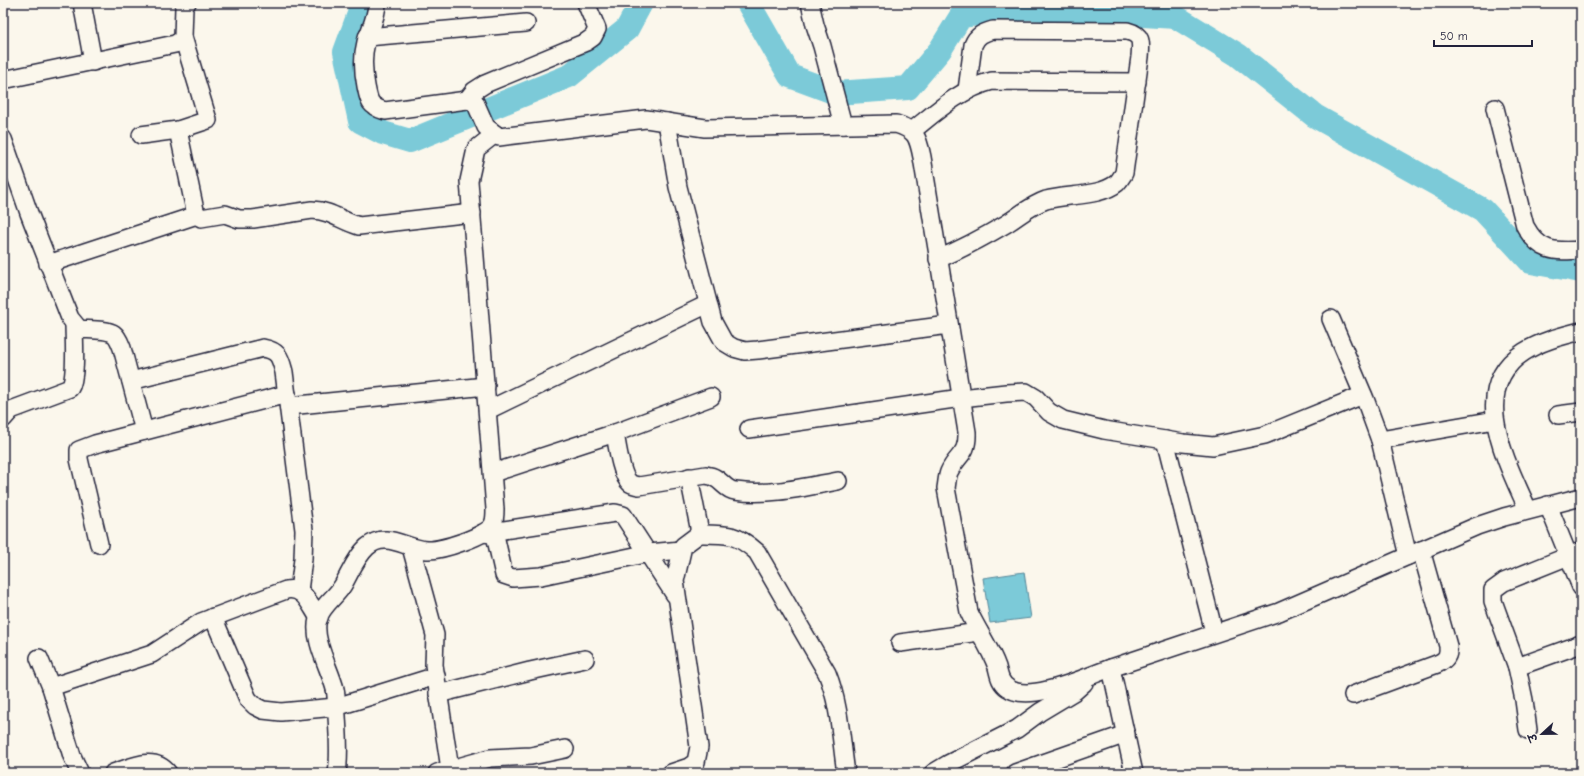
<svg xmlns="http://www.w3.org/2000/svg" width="1584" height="776" viewBox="0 0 1584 776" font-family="'Comic Neue','Playpen Sans Deva',sans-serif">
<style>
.water{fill:#7bcad8;stroke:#578799}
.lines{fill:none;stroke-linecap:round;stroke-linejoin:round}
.river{stroke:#7bcad8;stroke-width:24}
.minor-casing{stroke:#22223b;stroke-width:20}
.minor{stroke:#fbf7ec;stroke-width:17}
</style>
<rect width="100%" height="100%" fill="#fbf7ec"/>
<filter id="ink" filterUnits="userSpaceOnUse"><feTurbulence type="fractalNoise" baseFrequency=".025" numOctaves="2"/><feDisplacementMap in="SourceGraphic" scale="8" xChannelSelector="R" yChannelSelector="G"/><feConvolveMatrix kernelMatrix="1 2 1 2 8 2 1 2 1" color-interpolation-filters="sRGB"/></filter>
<g filter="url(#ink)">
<!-- water -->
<path class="water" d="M1024,572L1031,618L990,623L983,578Z"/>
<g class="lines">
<!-- river -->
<g class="river">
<path d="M360,3L359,14L345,52L360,121L383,133L410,141L569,76L627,29L641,3"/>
<path d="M748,3L790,76L836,93L908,88L940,50L961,16L1028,8L1176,17L1238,55L1315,116L1483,210L1531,262L1581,271"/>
</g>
<defs>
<g id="minor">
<path d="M82,3L93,62"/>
<path d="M377,3C377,17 370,29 366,42C362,57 363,71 366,86C369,101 369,106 385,111L467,100L475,102L486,127L499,137L646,119L705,128L896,124C916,130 918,137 922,157L967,432C968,456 957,454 949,472C947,477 947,483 946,488L969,612C977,630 990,647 997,667C999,675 1000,683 1008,688C1030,704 1087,676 1111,668"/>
<path d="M810,3L815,25L822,46L843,125"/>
<path d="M367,37L526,23"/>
<path d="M3,80L175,44L180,41L183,37L184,7L187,3"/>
<path d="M467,100L474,91L485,84L586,42L593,37L597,29L586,3"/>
<path d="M1495,108L1525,226C1539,252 1554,252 1581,250"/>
<path d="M667,122L678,187L713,322L724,342L734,348L745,351L758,350L949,325"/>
<path d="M178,130L195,210L197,215L201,218L225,214L239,219H253L312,210C332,211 341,221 359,226L472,213"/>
<path d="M912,131C937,111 961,89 992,81L1137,82"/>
<path d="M141,135L178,130L208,120L183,37"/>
<path d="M3,139L29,213L70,318L79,329C88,330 107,329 114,334C118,337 120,343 122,348L144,431"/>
<path d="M938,259C962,249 984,237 1006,224C1019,216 1031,205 1046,200C1067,194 1100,197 1117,183C1120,180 1122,176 1124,173L1140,57C1141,43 1143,35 1127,31L993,30C983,33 977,35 973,45L967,90"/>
<path d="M48,264L197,215"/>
<path d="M1331,319L1365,399L1380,440L1408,556"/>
<path d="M131,381L263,348C279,351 280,357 284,372L304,530L303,559L299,591"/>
<path d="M289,406L486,386"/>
<path d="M488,410L708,304"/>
<path d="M1558,415L1581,412"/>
<path d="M3,419L11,410L70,388C77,377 74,338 74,324"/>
<path d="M749,429L961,398L1006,393L1026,392L1036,398L1049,412L1063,420L1104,430L1183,443L1213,446L1265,435L1363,395"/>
<path d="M615,433C617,444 621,476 630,483C632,485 635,485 639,486L706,475C709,476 713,476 715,478C723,482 726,490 735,491C769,496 805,487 838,481"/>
<path d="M1165,440L1214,632"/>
<path d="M1380,440L1495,420"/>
<path d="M493,473L615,433L711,397"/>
<path d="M1548,505L1581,587"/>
<path d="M1528,510C1508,464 1466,389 1524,352C1541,341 1562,336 1581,331"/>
<path d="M484,533L615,513L623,515L675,595"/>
<path d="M484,533L495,535L504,575L513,578L541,576L649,553L681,550"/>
<path d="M699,534C726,534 736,533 757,552L827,673C840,705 841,740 846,773"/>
<path d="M99,544L79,459V450L95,444L287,394"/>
<path d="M411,547L435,635L434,665L450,769"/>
<path d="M213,617L248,699L255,706L263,710L281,712L336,707L436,676"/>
<path d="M900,643L979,632"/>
<path d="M39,658L51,687L72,756L80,773"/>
<path d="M1517,667L1581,644"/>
<path d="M51,687L152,654L201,622L286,590C304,586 310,605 319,618"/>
<path d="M438,694L530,671L585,659"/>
<path d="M1353,695L1437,664C1446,660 1449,656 1448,646L1421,550"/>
<path d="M1528,730L1524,700L1517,667L1493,601V590L1504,582L1581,551"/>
<path d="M113,773C132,767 154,755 168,773"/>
<path d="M337,773C340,754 338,735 337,716C336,707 337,697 335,689C330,669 312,639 318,619C322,605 336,597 343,585C350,573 356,557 367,547C386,530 406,549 427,550C440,551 488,536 493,524C495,520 495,513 495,509L469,181L476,149L495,134"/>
<path d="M437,773L490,758L531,756L565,749"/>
<path d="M671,773L689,767L696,762L699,747L675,581L683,546L699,534V527L689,477"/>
<path d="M933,773L948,764L1017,729L1040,712L1075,691L1084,683"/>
<path d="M1015,773L1126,734"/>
<path d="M1134,773L1111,668L1279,612L1477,526L1504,517L1581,497"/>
</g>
</defs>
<!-- minor casing -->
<use href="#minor" class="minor-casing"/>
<!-- minor -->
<use href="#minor" class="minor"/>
</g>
</g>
<!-- margin -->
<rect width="1584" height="776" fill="none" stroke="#fbf7ec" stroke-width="16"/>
<rect x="8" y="8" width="1568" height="760" fill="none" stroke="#22223b" stroke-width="1.5" filter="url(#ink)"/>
<!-- north arrow -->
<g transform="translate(1542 734) rotate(248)" stroke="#fbf7ec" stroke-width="3" paint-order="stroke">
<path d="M0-3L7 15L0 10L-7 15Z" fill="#22223b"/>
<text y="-6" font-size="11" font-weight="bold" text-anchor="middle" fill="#22223b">उ</text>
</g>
<!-- scale -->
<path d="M1434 40v6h98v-6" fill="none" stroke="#22223b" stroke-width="2"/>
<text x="1440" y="40" font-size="12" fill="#22223b" stroke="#fbf7ec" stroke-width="3" paint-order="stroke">50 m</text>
</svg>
